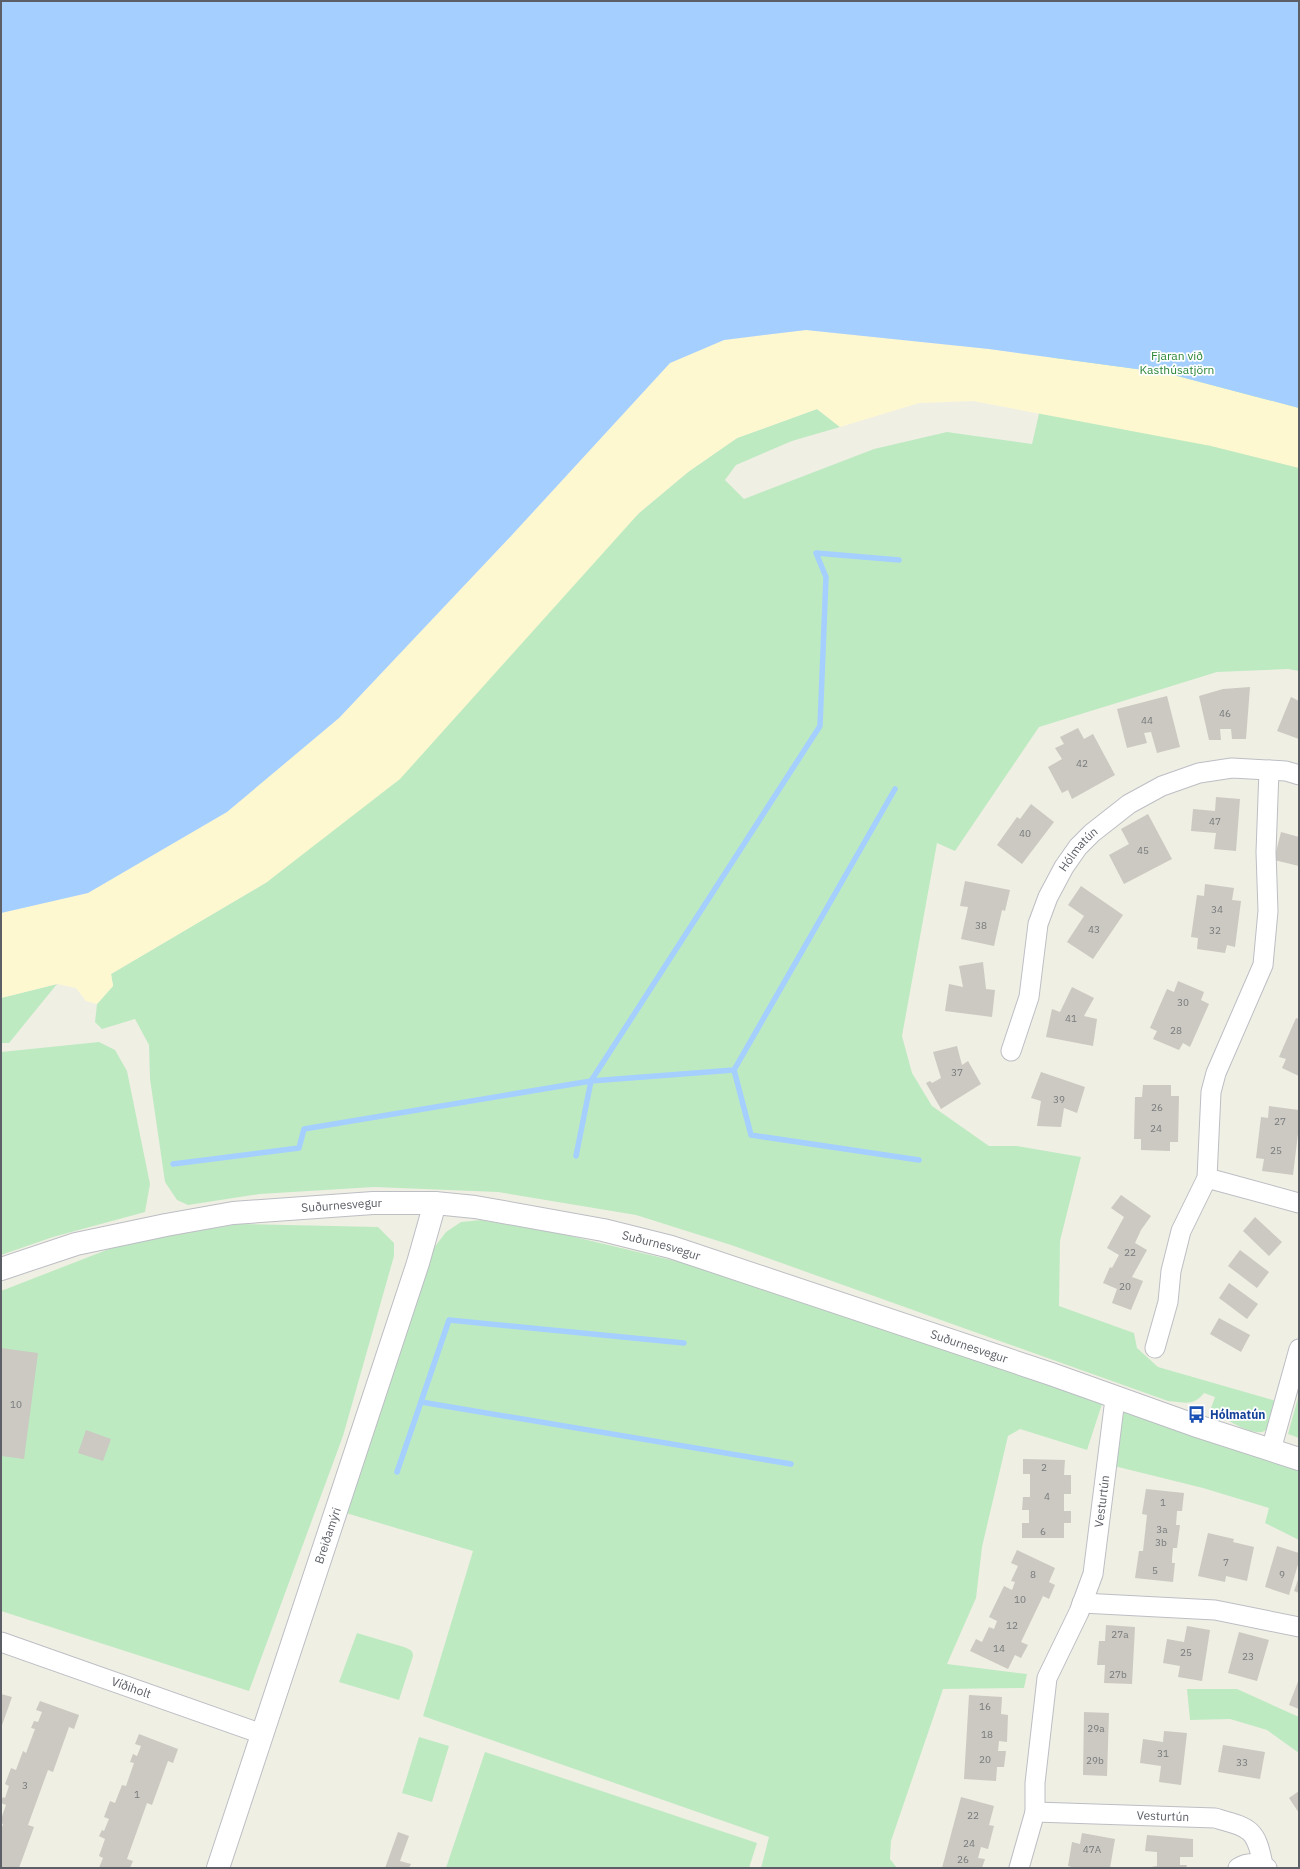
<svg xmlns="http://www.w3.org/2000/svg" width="1300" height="1869" viewBox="0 0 1300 1869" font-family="'IBM Plex Sans',sans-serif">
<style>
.green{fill:#beeac2}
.sand{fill:#fef8d1}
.water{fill:#a5cfff}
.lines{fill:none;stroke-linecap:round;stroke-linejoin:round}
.stream{stroke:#a5cfff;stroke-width:5.5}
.building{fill:#cbc9c1}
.minor-casing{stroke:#bcbec4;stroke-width:21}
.tertiary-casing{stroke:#bcbec4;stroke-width:24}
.minor{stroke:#fff;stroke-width:19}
.tertiary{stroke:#fff;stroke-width:22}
.labels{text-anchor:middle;stroke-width:3.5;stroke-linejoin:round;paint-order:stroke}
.number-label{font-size:10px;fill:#787a7d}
.park-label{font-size:12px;fill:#2c8639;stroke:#fff}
.street-label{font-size:12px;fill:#5c5f66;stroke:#fff}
.transit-label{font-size:12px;font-weight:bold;fill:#164399;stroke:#fff;text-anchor:start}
</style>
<rect width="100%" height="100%" fill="#f0efe4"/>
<!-- green -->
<g class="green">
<path d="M1299,146V671L1288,669L1217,672L1039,727L955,851L937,843L902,1036L912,1073L932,1106L989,1146H1017L1081,1157L1060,1241L1059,1306L1134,1333L1137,1348L1158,1367L1276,1401L1271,1428C1268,1429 1265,1431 1262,1432C1247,1434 1221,1417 1211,1408L1215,1397L1204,1393C1193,1407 1184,1402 1168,1401L731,1245L636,1215L498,1192L374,1187L260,1194L188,1205L177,1200L165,1182L150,1079L149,1045L135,1019L102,1029L95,1022L97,1004L113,986L111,974L267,882L639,513L688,472L737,438L817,409L840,427L792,441L736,465L725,480L744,499L874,449L947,432L1032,444L1057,336Z"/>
<path d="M57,984L9,1043H1V998Z"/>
<path d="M99,1042L115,1050L127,1071L150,1184L145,1212L53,1237L1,1255V1052Z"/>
<path d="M481,1220L558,1233L684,1263L1103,1401L1087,1450L1020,1429L1008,1436L982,1547L976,1598L947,1664L1027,1674L1024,1688L943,1689L891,1841L890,1859L897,1868H761L769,1837L423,1716L473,1551L346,1513L430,1253L446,1232L461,1222Z"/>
<path d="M239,1224L378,1227L394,1243V1256L343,1436L249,1691L1,1611V1291L122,1244Z"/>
<path d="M1299,1394V1438L1288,1434Z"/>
<path d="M1124,1411L1299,1471V1540L1265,1523L1269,1508L1203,1488L1114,1466Z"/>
<path d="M357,1633L404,1647C409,1649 413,1650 413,1656L399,1700L339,1682Z"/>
<path d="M1187,1689H1237L1299,1717V1753L1267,1730L1230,1719L1190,1720Z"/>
<path d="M419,1737L449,1746L432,1802L402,1793Z"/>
<path d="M485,1752L757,1843L749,1868H446Z"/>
</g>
<!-- sand -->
<path class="sand" d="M806,330L989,349L1166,373L1299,408V468L1211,446L973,401L919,403L840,427L817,409L737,438L688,472L639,513L400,779L267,882L111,974L113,986L97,1004L86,1001L76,988L57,984L1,998V913L88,893L339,718L511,536L670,363L724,340Z"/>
<!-- water -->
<path class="water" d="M1,1H1299V408L1166,373L989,349L806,330L724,340L670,363L511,536L339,718L227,812L88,893L1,913Z"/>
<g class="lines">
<!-- stream -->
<g class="stream">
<path d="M734,1070L751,1135L919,1160"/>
<path d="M576,1156L591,1081L820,726L826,577L816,553L899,560"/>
<path d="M173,1164L299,1148L304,1129L591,1081L734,1070L895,789"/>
<path d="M421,1402L791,1464"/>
<path d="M397,1472L449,1320L684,1343"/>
</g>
</g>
<!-- building -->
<g class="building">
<path d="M1250,687L1246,739H1232L1231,729H1220L1221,740H1209L1199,696L1223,689Z"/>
<path d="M1167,696L1180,747L1157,753L1151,732L1144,733L1147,743L1127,748L1117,709Z"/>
<path d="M1291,697L1299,701V739L1277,731Z"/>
<path d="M1078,728L1084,739L1093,734L1115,775L1072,799L1068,790L1062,793L1048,767L1062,759L1055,748L1064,744L1060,737Z"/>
<path d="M1216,797L1240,799L1236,851L1214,849L1216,833L1191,831L1193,809L1215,811Z"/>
<path d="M1031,804L1054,822L1022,864L997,845L1017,817L1020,819Z"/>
<path d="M1148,814L1172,859L1124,884L1109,855L1129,844L1121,829Z"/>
<path d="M1281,832L1299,837V866L1274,860Z"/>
<path d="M965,881L1010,890L1005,911L1002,910L994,946L961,939L968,907L960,906Z"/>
<path d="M1205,884L1234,888L1232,900L1241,901L1235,947L1227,945L1225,953L1197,949L1198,938L1191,937L1197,895L1204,896Z"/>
<path d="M1081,886L1123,915L1093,959L1067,942L1084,916L1068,905Z"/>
<path d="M983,962L986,989L995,990L992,1017L945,1011L949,984L963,987L959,966Z"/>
<path d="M1178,981L1204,992L1201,1000L1209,1004L1190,1047L1183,1043L1179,1050L1153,1039L1157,1031L1150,1028L1167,989L1174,992Z"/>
<path d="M1072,987L1094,998L1084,1016L1097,1019L1093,1046L1046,1037L1052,1009L1060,1012Z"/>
<path d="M1296,1018L1299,1019V1076L1282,1068L1286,1059L1279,1057Z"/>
<path d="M957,1046L962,1065L968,1061L981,1084L941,1109L926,1083L930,1081L932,1083L941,1078L933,1052Z"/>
<path d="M1041,1072L1085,1087L1077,1113L1064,1108L1061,1127L1037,1126L1041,1101L1031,1098Z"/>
<path d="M1143,1085H1171V1096H1179L1178,1142H1170V1151L1141,1150V1139H1134L1135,1097H1142Z"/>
<path d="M1269,1106L1299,1110V1125L1293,1175L1262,1171L1264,1159L1256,1158L1261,1117L1268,1118Z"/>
<path d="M1121,1195L1151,1216L1141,1230L1135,1243L1147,1250L1132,1277L1143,1281L1131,1310L1112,1303L1117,1289L1103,1283L1110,1267L1112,1268L1119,1255L1107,1248L1124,1217L1111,1208Z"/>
<path d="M1255,1217L1282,1242L1269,1256L1243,1231Z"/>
<path d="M1240,1250L1269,1272L1257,1288L1228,1266Z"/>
<path d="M1229,1283L1258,1304L1247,1319L1219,1298Z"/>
<path d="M1219,1318L1250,1335L1241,1352L1210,1334Z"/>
<path d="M1,1348L38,1353L24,1459L1,1456Z"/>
<path d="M86,1430L111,1439L103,1461L78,1453Z"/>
<path d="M1023,1459L1065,1460L1064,1475H1071V1494H1064V1511H1071V1523H1064V1538H1022V1523H1029V1510H1022L1023,1497H1030V1474H1023Z"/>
<path d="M1146,1489L1184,1493L1182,1511H1177L1176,1525H1180L1177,1548H1173L1172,1559V1563H1175L1173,1582L1135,1578L1139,1551H1143L1147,1515L1142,1514Z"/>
<path d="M1208,1533L1234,1539L1233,1542L1254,1547L1247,1581L1226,1576L1225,1582L1198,1576Z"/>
<path d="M1277,1546L1299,1553V1561L1289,1595L1265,1587Z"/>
<path d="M1017,1550L1055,1568L1049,1582L1055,1585L1049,1599L1043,1596L1021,1642L1028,1645L1021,1658L1015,1655L1008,1669L970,1651L976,1639L982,1642L989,1627L994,1629L997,1621L989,1617L1004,1586L1012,1590L1015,1582L1011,1581L1018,1566L1011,1563Z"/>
<path d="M1299,1577V1593L1294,1591Z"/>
<path d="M1106,1625L1135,1627L1132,1684L1104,1683L1105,1665H1097L1099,1641H1105Z"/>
<path d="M1187,1626L1210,1630L1202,1681L1178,1677L1180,1666L1163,1663L1167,1639L1184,1642Z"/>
<path d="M1239,1632L1269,1640L1257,1681L1228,1673Z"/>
<path d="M1299,1679V1709L1289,1705Z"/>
<path d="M1,1694L12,1697L1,1728Z"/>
<path d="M969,1695L1002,1697L1001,1714L1008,1715L1007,1742L999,1741L998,1751H1006L1004,1767H997L996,1781L964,1779Z"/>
<path d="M40,1701L79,1715L74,1729L69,1727L53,1772L48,1770L28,1825L34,1827L19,1868H1V1831L3,1824L1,1823V1819L6,1805L1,1803V1801L3,1797L5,1798L9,1786L5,1784L11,1768L16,1770L23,1751L26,1753L35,1729L31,1728L34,1721L38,1722L42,1712L36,1710Z"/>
<path d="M1084,1712L1109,1713L1107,1776L1083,1775Z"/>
<path d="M1164,1731L1187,1733L1181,1785L1159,1782L1161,1766L1140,1763L1143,1739L1163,1742Z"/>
<path d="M139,1734L178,1749L173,1763L168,1761L152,1805L147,1803L127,1859L133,1861L130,1868H99L103,1858L99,1856L105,1839L99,1836L102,1830L104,1831L109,1819L104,1817L110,1801L115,1803L122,1785L126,1786L134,1763L130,1762L133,1754L137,1756L141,1746L135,1744Z"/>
<path d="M1223,1745L1265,1752L1260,1779L1218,1772Z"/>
<path d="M1299,1791V1813L1289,1798Z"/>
<path d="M961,1797L994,1806L989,1825L994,1826L988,1849L981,1847L978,1858L985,1859L982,1868H942Z"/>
<path d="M398,1832L409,1836L400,1861L411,1864L409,1868H385Z"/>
<path d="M1082,1833L1115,1839L1110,1868H1075L1068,1866L1072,1842L1080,1844Z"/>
<path d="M1147,1835L1193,1839V1857H1180V1865H1187L1186,1868H1145L1157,1866V1852L1145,1851Z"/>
</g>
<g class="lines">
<defs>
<g id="minor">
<path id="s1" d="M1011,1051L1029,997L1038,924L1048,897L1064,867L1078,847L1092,833L1129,804L1162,786L1199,773L1232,768L1286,771L1299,775"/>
<path d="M1207,1178L1299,1203"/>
<path d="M1155,1348L1168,1302L1171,1271L1181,1231L1207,1178L1211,1092L1216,1073L1263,965L1268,911L1266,852L1269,770"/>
<path d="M1271,1450L1299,1349"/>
<path d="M1082,1603L1215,1610L1299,1627"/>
<path id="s2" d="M1,1642L262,1734"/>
<path id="s3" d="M1035,1812L1215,1818C1250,1828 1256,1828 1263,1865"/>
<path id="s4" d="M1019,1868L1035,1812V1783L1047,1678L1079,1612L1093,1574L1115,1399"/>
<path d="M1238,1868C1247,1862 1258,1862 1267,1868"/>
</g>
<g id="tertiary">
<path id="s5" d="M1,1269L76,1244L166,1225L233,1213L373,1203H435L475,1207L603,1230L671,1247L1051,1374L1194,1425L1299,1459"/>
<path id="s6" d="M218,1868L418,1263L435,1203"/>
</g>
</defs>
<!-- minor casing -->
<use href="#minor" class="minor-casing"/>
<!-- tertiary casing -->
<use href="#tertiary" class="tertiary-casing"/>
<!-- minor -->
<use href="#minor" class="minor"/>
<!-- tertiary -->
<use href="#tertiary" class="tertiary"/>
</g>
<!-- icons -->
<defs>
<symbol id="bus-bare" viewBox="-9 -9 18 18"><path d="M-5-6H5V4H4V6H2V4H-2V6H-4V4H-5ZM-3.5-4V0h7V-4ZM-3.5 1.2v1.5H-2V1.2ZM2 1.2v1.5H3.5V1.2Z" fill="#1a4fb4" stroke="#fff" stroke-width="2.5" paint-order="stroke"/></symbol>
</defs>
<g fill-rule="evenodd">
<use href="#bus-bare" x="1184" y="1402" width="25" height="25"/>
</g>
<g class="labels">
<!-- number labels -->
<g class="number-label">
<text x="1225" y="717">46</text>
<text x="1147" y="724">44</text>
<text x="1082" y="767">42</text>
<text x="1215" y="825">47</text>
<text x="1025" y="837">40</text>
<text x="1143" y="854">45</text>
<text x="1217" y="913">34</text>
<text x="981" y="929">38</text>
<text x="1094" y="933">43</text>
<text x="1215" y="934">32</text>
<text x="1183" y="1006">30</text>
<text x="1071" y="1022">41</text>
<text x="1176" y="1034">28</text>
<text x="957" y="1076">37</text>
<text x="1059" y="1103">39</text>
<text x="1157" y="1111">26</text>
<text x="1280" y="1125">27</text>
<text x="1156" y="1132">24</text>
<text x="1276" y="1154">25</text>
<text x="1130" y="1256">22</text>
<text x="1125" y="1290">20</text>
<text x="16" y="1408">10</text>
<text x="1044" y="1471">2</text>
<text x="1047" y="1500">4</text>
<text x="1163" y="1506">1</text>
<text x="1162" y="1533">3a</text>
<text x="1043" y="1535">6</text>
<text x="1161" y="1546">3b</text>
<text x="1226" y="1566">7</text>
<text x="1155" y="1574">5</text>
<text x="1033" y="1578">8</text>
<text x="1282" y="1578">9</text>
<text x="1020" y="1603">10</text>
<text x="1012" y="1629">12</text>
<text x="1120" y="1638">27a</text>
<text x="999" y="1652">14</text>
<text x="1186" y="1656">25</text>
<text x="1248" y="1660">23</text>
<text x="1118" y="1678">27b</text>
<text x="985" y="1710">16</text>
<text x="1096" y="1732">29a</text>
<text x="987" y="1738">18</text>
<text x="1163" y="1757">31</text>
<text x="985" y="1763">20</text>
<text x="1095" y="1764">29b</text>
<text x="1242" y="1766">33</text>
<text x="25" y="1789">3</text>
<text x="137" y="1798">1</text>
<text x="973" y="1819">22</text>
<text x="969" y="1847">24</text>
<text x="1092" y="1853">47A</text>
<text x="963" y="1863">26</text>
</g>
<!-- park labels -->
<g class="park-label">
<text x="1177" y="360">Fjaran við<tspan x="1177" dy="14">Kasthúsatjörn</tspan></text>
</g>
<!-- street labels -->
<g class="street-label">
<text dy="4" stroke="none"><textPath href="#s1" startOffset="216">Hólmatún</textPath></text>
<text dy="4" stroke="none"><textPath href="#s5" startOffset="348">Suðurnesvegur</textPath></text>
<text dy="4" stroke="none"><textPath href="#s5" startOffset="672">Suðurnesvegur</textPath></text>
<text dy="4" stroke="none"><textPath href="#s5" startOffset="996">Suðurnesvegur</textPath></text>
<text dy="4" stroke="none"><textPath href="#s4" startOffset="380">Vesturtún</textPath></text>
<text dy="4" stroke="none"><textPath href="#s6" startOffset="350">Breiðamýri</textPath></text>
<text dy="4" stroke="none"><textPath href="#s2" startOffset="138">Víðiholt</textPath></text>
<text dy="4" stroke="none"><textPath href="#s3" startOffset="128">Vesturtún</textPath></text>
</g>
<!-- transit labels -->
<g class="transit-label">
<text x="1210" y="1419">Hólmatún</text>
</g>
</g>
<!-- border -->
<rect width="1300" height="1869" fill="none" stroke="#5c5f66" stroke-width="4"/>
</svg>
